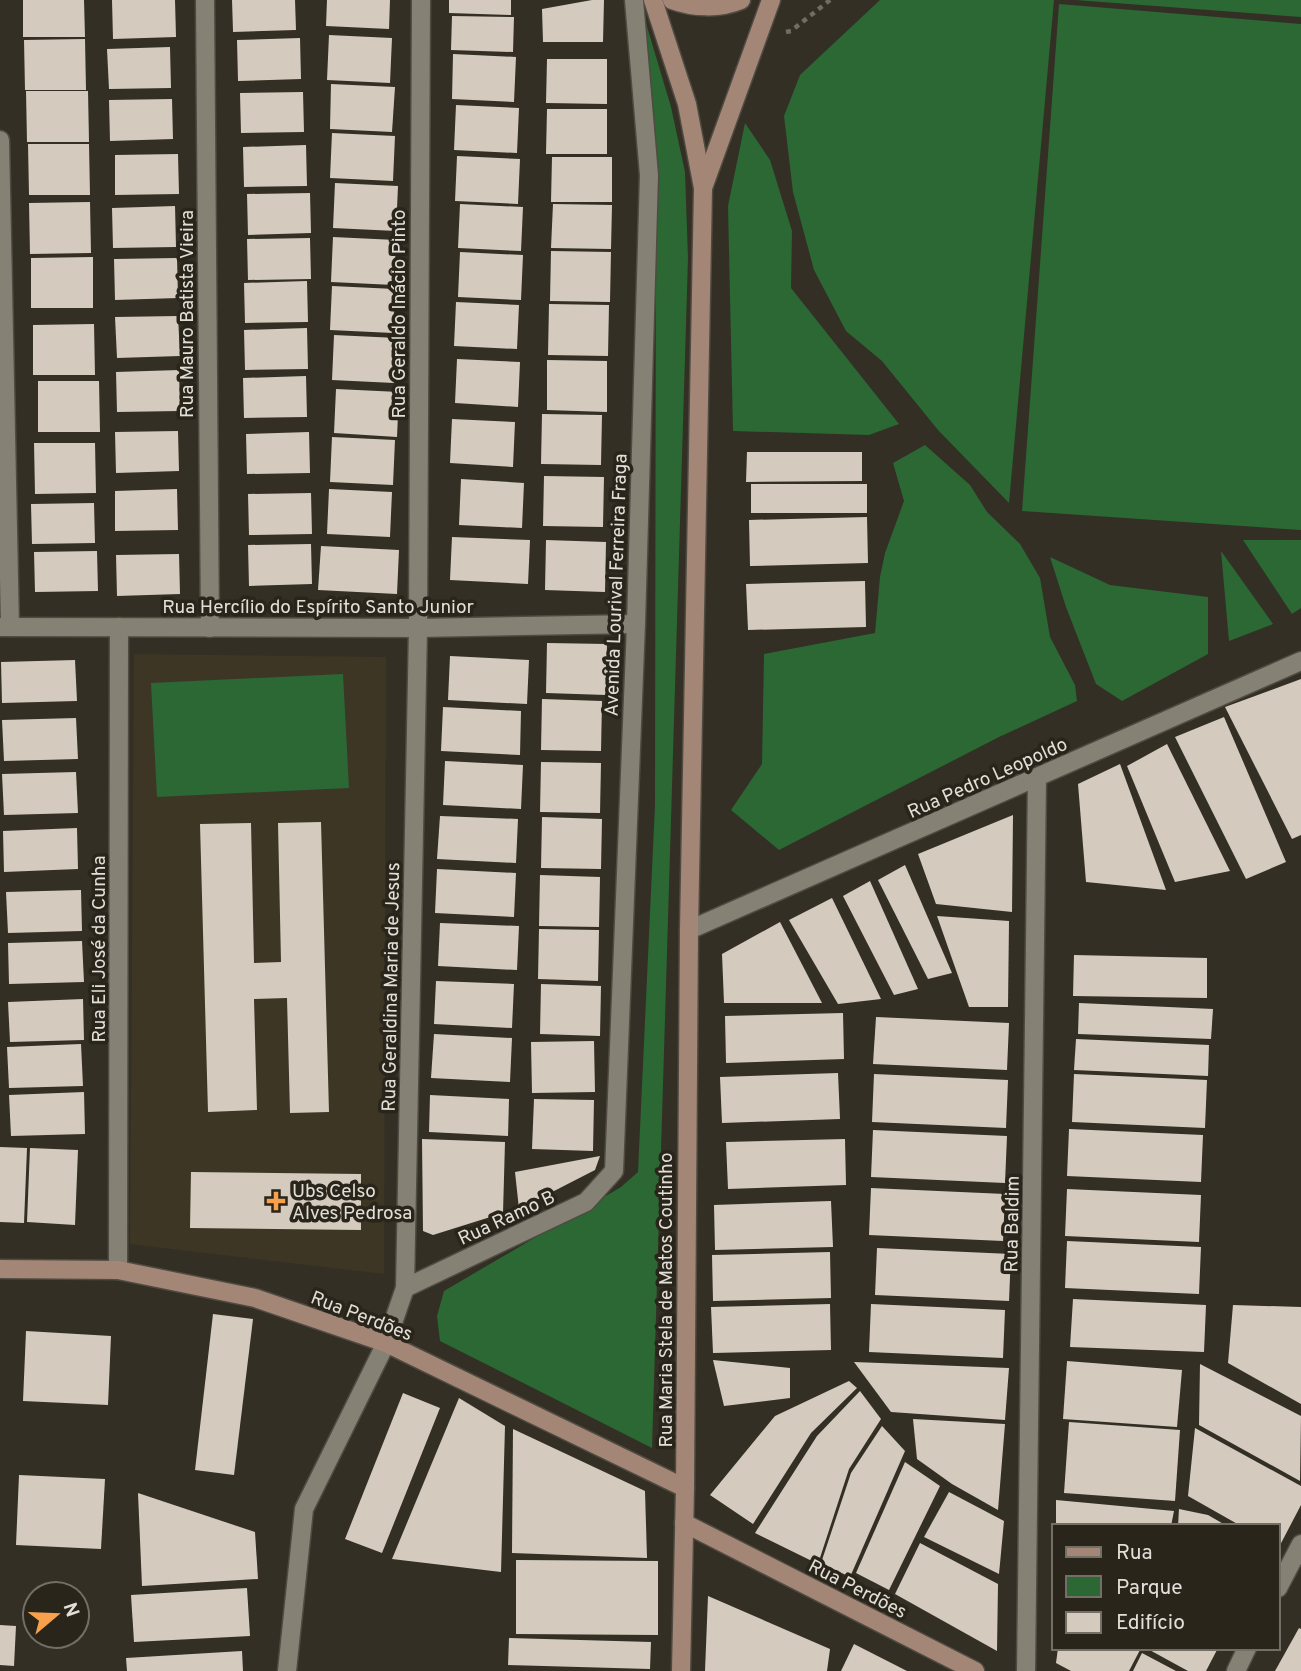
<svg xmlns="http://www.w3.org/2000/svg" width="1301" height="1671" viewBox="0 0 1301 1671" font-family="Overpass,sans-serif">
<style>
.built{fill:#3d3625}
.green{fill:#2b6834}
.building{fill:#d4cbbe}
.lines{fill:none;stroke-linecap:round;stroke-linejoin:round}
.street-casing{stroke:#4f4b42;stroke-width:21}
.secondary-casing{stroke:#4f4b42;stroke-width:21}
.path{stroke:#706d63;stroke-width:4.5;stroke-dasharray:5 5;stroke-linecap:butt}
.street{stroke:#858174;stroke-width:18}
.secondary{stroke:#a38675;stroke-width:18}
.poi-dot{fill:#f8a04b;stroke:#29251b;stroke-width:2.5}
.labels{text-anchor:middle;stroke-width:7;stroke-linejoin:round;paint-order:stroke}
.street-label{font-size:19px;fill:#e2dfd8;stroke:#29251b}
.poi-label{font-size:19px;fill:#e2dfd8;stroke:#29251b;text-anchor:start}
</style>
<rect width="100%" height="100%" fill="#332f24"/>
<!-- built -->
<path class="built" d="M134,654L386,657L384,1274L130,1244Z"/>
<!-- green -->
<g class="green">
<path d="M880,0H1054L1009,503L938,430L882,361L846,331L814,270L793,192L784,116L800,75Z"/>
<path d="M1075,0H1301V17Z"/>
<path d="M1059,4L1301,24V530L1022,511Z"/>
<path d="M645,20L671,107L685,172L688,258L652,1448L440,1341L437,1316L444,1291L621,1187L638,1172L655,805L656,166Z"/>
<path d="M745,123L770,160L792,231L791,288L899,424L869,435L733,431L728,206Z"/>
<path d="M925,445L970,485L987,512L1020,544L1040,578L1050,637L1075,685L1077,701L999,737L779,850L731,810L762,764L764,654L875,633L880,577L885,553L904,501L893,463Z"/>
<path d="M1243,540H1301V608L1292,614Z"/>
<path d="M1221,551L1273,624L1229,641Z"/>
<path d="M1050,557L1110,585L1208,597V654L1122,701L1096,684L1066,607Z"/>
<path d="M343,674L349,788L157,797L151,683Z"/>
</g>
<!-- building -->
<g class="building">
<path d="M23,0H84L85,37H23Z"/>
<path d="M112,0H175L176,37L113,39Z"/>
<path d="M232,0H295L296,30L233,32Z"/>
<path d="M327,0H390L389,29L326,26Z"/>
<path d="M449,0H511V15L449,13Z"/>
<path d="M592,0H604L603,42H543L542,9Z"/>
<path d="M452,16L514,17L513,52L451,50Z"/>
<path d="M329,35L392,38L390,83L327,80Z"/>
<path d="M300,38L301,79L238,81L237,40Z"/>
<path d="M85,39L86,90H25L24,40Z"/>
<path d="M170,47L171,88L109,89L107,49Z"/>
<path d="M453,54L516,57L514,102L452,99Z"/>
<path d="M547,59H607V104L546,103Z"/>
<path d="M331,84L395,87L392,132L330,129Z"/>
<path d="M26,91H88L89,142H27Z"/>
<path d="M303,92L304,132L241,133L240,93Z"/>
<path d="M172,99L173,139L110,141L109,100Z"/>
<path d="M456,105L519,108L517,153L454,150Z"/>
<path d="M547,109H607V154H546Z"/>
<path d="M332,133L395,136L393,181L330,178Z"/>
<path d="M28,144H89L90,195H29Z"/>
<path d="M306,145L307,186L244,187L243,147Z"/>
<path d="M178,154L179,194L115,195V155Z"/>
<path d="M457,156L520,159L518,204L455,201Z"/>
<path d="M552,157H612V202H551Z"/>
<path d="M335,183L398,186L396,231L333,228Z"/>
<path d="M310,193L311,233L248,235L247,194Z"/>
<path d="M90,202L91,253L30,254L29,203Z"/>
<path d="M460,204L523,207L521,251L458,248Z"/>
<path d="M553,204L612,205L611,249L551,248Z"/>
<path d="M175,206L176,247L113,248L112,208Z"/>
<path d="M333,237L396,240L394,285L331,282Z"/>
<path d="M310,238L311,279L248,280L247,239Z"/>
<path d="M551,251L611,252L610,302L550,301Z"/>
<path d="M460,252L523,255L521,300L458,297Z"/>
<path d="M93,257V308H31V258Z"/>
<path d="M177,258L178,298L115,300L114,259Z"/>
<path d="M307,281L308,322L245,323L244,283Z"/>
<path d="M332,286L395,289L393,333L330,330Z"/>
<path d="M456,302L519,305L517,349L454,346Z"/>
<path d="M549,304L609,305L608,356L548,355Z"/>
<path d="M178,316L180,356L117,358L115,317Z"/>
<path d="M94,324L95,375H33V325Z"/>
<path d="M307,328L308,369L245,370L244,330Z"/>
<path d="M334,335L397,338L394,383L332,380Z"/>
<path d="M457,359L520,362L518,407L455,403Z"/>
<path d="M547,360L607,361V412L547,410Z"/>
<path d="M179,370L180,411L117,412L116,372Z"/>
<path d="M306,376L307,417L244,418L243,378Z"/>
<path d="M38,381H99L100,432H38Z"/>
<path d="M336,389L399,392L397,437L334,433Z"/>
<path d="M542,414L602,415L601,465L541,464Z"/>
<path d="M452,419L515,422L513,467L450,463Z"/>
<path d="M178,431L179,471L116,473L115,432Z"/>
<path d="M309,432L310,473L247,474L246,434Z"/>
<path d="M332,437L395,440L393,485L330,482Z"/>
<path d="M34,443H95L96,493L35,494Z"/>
<path d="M747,452H862V481L746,482Z"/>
<path d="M544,476L604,477L603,527L543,526Z"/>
<path d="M461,479L524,483L522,528L459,525Z"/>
<rect x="751" y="484" width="116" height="29"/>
<path d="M177,489L178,530L115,531V491Z"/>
<path d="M329,489L392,492L390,537L327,534Z"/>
<path d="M311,493L312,534L249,535L248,494Z"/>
<path d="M94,503L95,543L32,544L31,504Z"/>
<path d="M867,517L868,563L750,566L749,520Z"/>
<path d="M452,537L530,540L528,584L450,580Z"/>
<path d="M546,540L606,542L605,592L545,590Z"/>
<path d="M311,544L312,584L249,586L248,545Z"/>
<path d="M321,546L399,550L397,594L318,590Z"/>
<path d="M97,551L98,591L35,592L34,552Z"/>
<path d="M179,554L180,594L117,596L116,555Z"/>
<path d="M865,581L866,627L748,630L746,584Z"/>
<path d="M547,643L607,644L606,695L546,693Z"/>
<path d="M450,656L529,660L527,704L448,700Z"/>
<path d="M75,660L77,701L2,703L1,662Z"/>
<path d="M1301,679V835L1292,839L1225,707Z"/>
<path d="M542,699L602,701L601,751L541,750Z"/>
<path d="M443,707L521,711L520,755L441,751Z"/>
<path d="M1224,717L1286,862L1246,879L1175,737Z"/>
<path d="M76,718L78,759L4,761L2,720Z"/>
<path d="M1167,744L1230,871L1175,882L1127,766Z"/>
<path d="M445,761L523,765L521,809L443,805Z"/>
<path d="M541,762L601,763L600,813L540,812Z"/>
<path d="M1120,764L1166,890L1086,882L1078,784Z"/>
<path d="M76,772L78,813L4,815L2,774Z"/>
<path d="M1013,815L1012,912L936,904L918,854Z"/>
<path d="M440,816L518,819L516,863L437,859Z"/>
<path d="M542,817L602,819L601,869L541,868Z"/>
<path d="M321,822L329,1112L290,1113L287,998L254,999L257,1110L208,1112L200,824L251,823L254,963L281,962L278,823Z"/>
<path d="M77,828L78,869L4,872L3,831Z"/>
<path d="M905,865L952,973L928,979L878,880Z"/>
<path d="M437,869L516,873L514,917L435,913Z"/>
<path d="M540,875L600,877L599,927L539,926Z"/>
<path d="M870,881L918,989L894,995L843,896Z"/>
<path d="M81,890L82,931L8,933L6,892Z"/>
<path d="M832,898L881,999L838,1004L789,920Z"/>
<path d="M937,916L1009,921L1008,1007H969Z"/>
<path d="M780,922L822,1003H724L722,954Z"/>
<path d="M440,923L519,926L517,970L438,966Z"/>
<path d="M539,929L599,930L598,981L538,979Z"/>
<path d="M82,941L84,982L9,984L8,943Z"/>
<path d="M1074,955L1207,958V998L1073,996Z"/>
<path d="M436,981L514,984L512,1028L434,1024Z"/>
<path d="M541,984L601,986L600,1036L540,1034Z"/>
<path d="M83,999L84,1040L10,1042L8,1002Z"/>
<path d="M1079,1003L1213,1009L1211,1039L1078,1034Z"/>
<path d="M843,1013L844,1059L726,1063L725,1016Z"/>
<path d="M876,1017L1009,1023L1007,1070L873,1064Z"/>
<path d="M434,1034L512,1038L510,1082L431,1078Z"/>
<path d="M1076,1039L1209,1045L1208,1076L1074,1070Z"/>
<path d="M594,1041L595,1092L532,1093L531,1042Z"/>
<path d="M81,1044L83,1086L9,1088L7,1047Z"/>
<path d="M838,1073L840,1119L722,1123L720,1077Z"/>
<path d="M874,1074L1008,1080L1006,1128L872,1122Z"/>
<path d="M1074,1074L1207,1080L1205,1128L1072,1122Z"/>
<path d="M84,1092L85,1134L11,1136L9,1095Z"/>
<path d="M430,1095L509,1099L508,1136L429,1132Z"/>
<path d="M534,1099L594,1100L593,1151L532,1149Z"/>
<path d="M1069,1129L1203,1135L1201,1182L1067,1176Z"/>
<path d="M873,1130L1007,1136L1005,1183L871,1177Z"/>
<path d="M422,1139L505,1142L503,1213L433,1235L423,1231Z"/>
<path d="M845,1139L846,1185L728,1189L726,1142Z"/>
<path d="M0,1147L27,1148L24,1223L0,1222Z"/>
<path d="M30,1148L78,1150L75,1225L27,1222Z"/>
<path d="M600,1156L595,1170L519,1209L515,1172Z"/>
<path d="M191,1172L361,1174V1230L190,1228Z"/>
<path d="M871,1188L1005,1194L1003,1241L869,1235Z"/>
<path d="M1067,1189L1201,1195L1199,1242L1065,1236Z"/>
<path d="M831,1201L833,1247L715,1250L714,1205Z"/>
<path d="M1067,1241L1201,1247L1199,1294L1065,1288Z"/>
<path d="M877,1248L1011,1254L1009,1301L875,1295Z"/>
<path d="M830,1252L831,1298L713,1301L712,1255Z"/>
<path d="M1073,1299L1206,1305L1204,1352L1070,1347Z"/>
<path d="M830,1304L831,1350L713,1353L711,1307Z"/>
<path d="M871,1304L1005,1310L1003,1358L869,1352Z"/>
<path d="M1233,1305L1301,1307V1404L1228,1363Z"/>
<path d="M213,1314L253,1319L234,1475L195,1470Z"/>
<path d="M26,1331L111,1336L108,1405L23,1401Z"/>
<path d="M713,1360L790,1368V1398L724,1406Z"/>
<path d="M1067,1361L1182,1370L1177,1427L1063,1419Z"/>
<path d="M854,1362L1009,1368L1005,1420L891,1412Z"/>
<path d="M1200,1364L1301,1416L1300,1481L1199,1425Z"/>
<path d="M849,1381L857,1388L811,1433L753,1524L710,1495L775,1416Z"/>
<path d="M860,1391L881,1419L849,1469L818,1564L755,1533L817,1436Z"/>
<path d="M403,1393L440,1408L382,1553L345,1539Z"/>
<path d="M459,1398L505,1426L501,1572L392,1559Z"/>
<path d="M913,1419L1005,1424L998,1510L952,1484L917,1459Z"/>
<path d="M1069,1422L1180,1430L1175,1501L1064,1493Z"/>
<path d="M882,1426L905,1451L850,1577L821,1563L851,1473Z"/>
<path d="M1195,1428L1301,1486V1505L1278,1549V1526H1241L1188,1496Z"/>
<path d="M513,1429L645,1491L647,1558L512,1553Z"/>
<path d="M905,1462L940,1486L889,1590L856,1573Z"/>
<path d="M19,1475L105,1479L101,1549L16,1545Z"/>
<path d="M949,1492L1004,1521L999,1574L924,1537Z"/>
<path d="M138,1493L255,1532L258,1579L142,1586Z"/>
<path d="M1056,1500L1174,1511L1171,1526H1056Z"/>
<path d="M1179,1509L1208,1515L1227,1526H1178Z"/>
<path d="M920,1543L998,1584L997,1651L895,1594Z"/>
<path d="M516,1560L658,1561V1635L516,1634Z"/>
<path d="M247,1588L250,1636L134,1642L131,1595Z"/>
<path d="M708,1596L830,1649L827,1671H705Z"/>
<path d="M0,1625L16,1626L14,1666L0,1665Z"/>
<path d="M1299,1628L1301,1629V1671H1275Z"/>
<path d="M509,1638L651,1642L650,1669L508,1665Z"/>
<path d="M854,1644L907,1671H841Z"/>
<path d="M1058,1648H1141L1129,1671H1071L1056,1663Z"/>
<path d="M1146,1648H1218L1206,1671H1188Z"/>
<path d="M242,1651L243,1671H127L126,1658Z"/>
<path d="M1142,1653L1176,1671H1133Z"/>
</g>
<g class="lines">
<defs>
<g id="street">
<path d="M205,0L210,628"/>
<path d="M0,140L10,627"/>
<path d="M0,627L418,628L636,624"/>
<path d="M689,930L1301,661"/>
<path d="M118,1270L119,627"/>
<path d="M405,1288L586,1202L614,1171L636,624L649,175L634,0"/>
<path d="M1278,1588L1301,1544"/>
<path d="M287,1671L304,1509L386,1343L405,1288L418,628L421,0"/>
<path d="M1026,1671L1037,778"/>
<path d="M1236,1671L1247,1648"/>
</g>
<g id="secondary">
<path d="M653,0L687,104L703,188L689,930L685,1488L681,1671"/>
<path d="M672,0C693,8 720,9 741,0"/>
<path d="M703,188L771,0"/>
<path d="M0,1269L118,1270L255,1298L386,1343L685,1488"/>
<path d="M684,1523L975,1671"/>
</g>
</defs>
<!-- street casing -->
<use href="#street" class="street-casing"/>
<!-- secondary casing -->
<use href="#secondary" class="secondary-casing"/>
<!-- path -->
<path class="path" d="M786,32L791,31L830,0"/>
<!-- street -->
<use href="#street" class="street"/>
<!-- secondary -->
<use href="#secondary" class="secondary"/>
</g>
<!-- markers -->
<path class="poi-dot" d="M272.5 1190.5h7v7h7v7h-7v7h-7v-7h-7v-7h7z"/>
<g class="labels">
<!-- street labels -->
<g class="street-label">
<text transform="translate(186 314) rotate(-90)" y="7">Rua Mauro Batista Vieira</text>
<text transform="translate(398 314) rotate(-90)" y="7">Rua Geraldo Inácio Pinto</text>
<text transform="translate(615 585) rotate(-88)" y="7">Avenida Lourival Ferreira Fraga</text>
<text x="318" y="613">Rua Hercílio do Espírito Santo Junior</text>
<text transform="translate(987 777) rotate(-24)" y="7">Rua Pedro Leopoldo</text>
<text transform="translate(98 949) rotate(-90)" y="7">Rua Eli José da Cunha</text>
<text transform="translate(390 987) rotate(-89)" y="7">Rua Geraldina Maria de Jesus</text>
<text transform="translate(506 1217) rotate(-25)" y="7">Rua Ramo B</text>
<text transform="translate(1011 1224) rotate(-89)" y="7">Rua Baldim</text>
<text transform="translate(665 1300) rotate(-90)" y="7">Rua Maria Stela de Matos Coutinho</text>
<text transform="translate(362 1315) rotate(21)" y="7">Rua Perdões</text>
<text transform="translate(858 1588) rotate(27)" y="7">Rua Perdões</text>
</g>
<!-- poi labels -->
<g class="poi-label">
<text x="292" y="1197">Ubs Celso<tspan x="292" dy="22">Alves Pedrosa</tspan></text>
</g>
</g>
<!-- legend -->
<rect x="1052" y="1524" width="228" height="126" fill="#29251b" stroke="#736f67" stroke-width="2"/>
<rect x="1066" y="1547" width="35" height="10" fill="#a38675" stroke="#736f67" stroke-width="2"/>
<text x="1116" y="1559" font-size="21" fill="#e2dfd8">Rua</text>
<rect x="1066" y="1576" width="35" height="21" fill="#2b6834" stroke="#736f67" stroke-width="2"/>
<text x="1116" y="1594" font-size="21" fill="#e2dfd8">Parque</text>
<rect x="1066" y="1612" width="35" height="21" fill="#d4cbbe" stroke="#736f67" stroke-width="2"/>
<text x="1116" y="1629" font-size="21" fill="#e2dfd8">Edifício</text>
<!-- north arrow -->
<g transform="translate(56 1615) rotate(71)"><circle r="33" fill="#29251b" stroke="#736f67" stroke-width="2"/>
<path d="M0-5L12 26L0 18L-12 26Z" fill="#f8a04b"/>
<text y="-10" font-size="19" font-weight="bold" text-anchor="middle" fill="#e2dfd8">N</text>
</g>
</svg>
